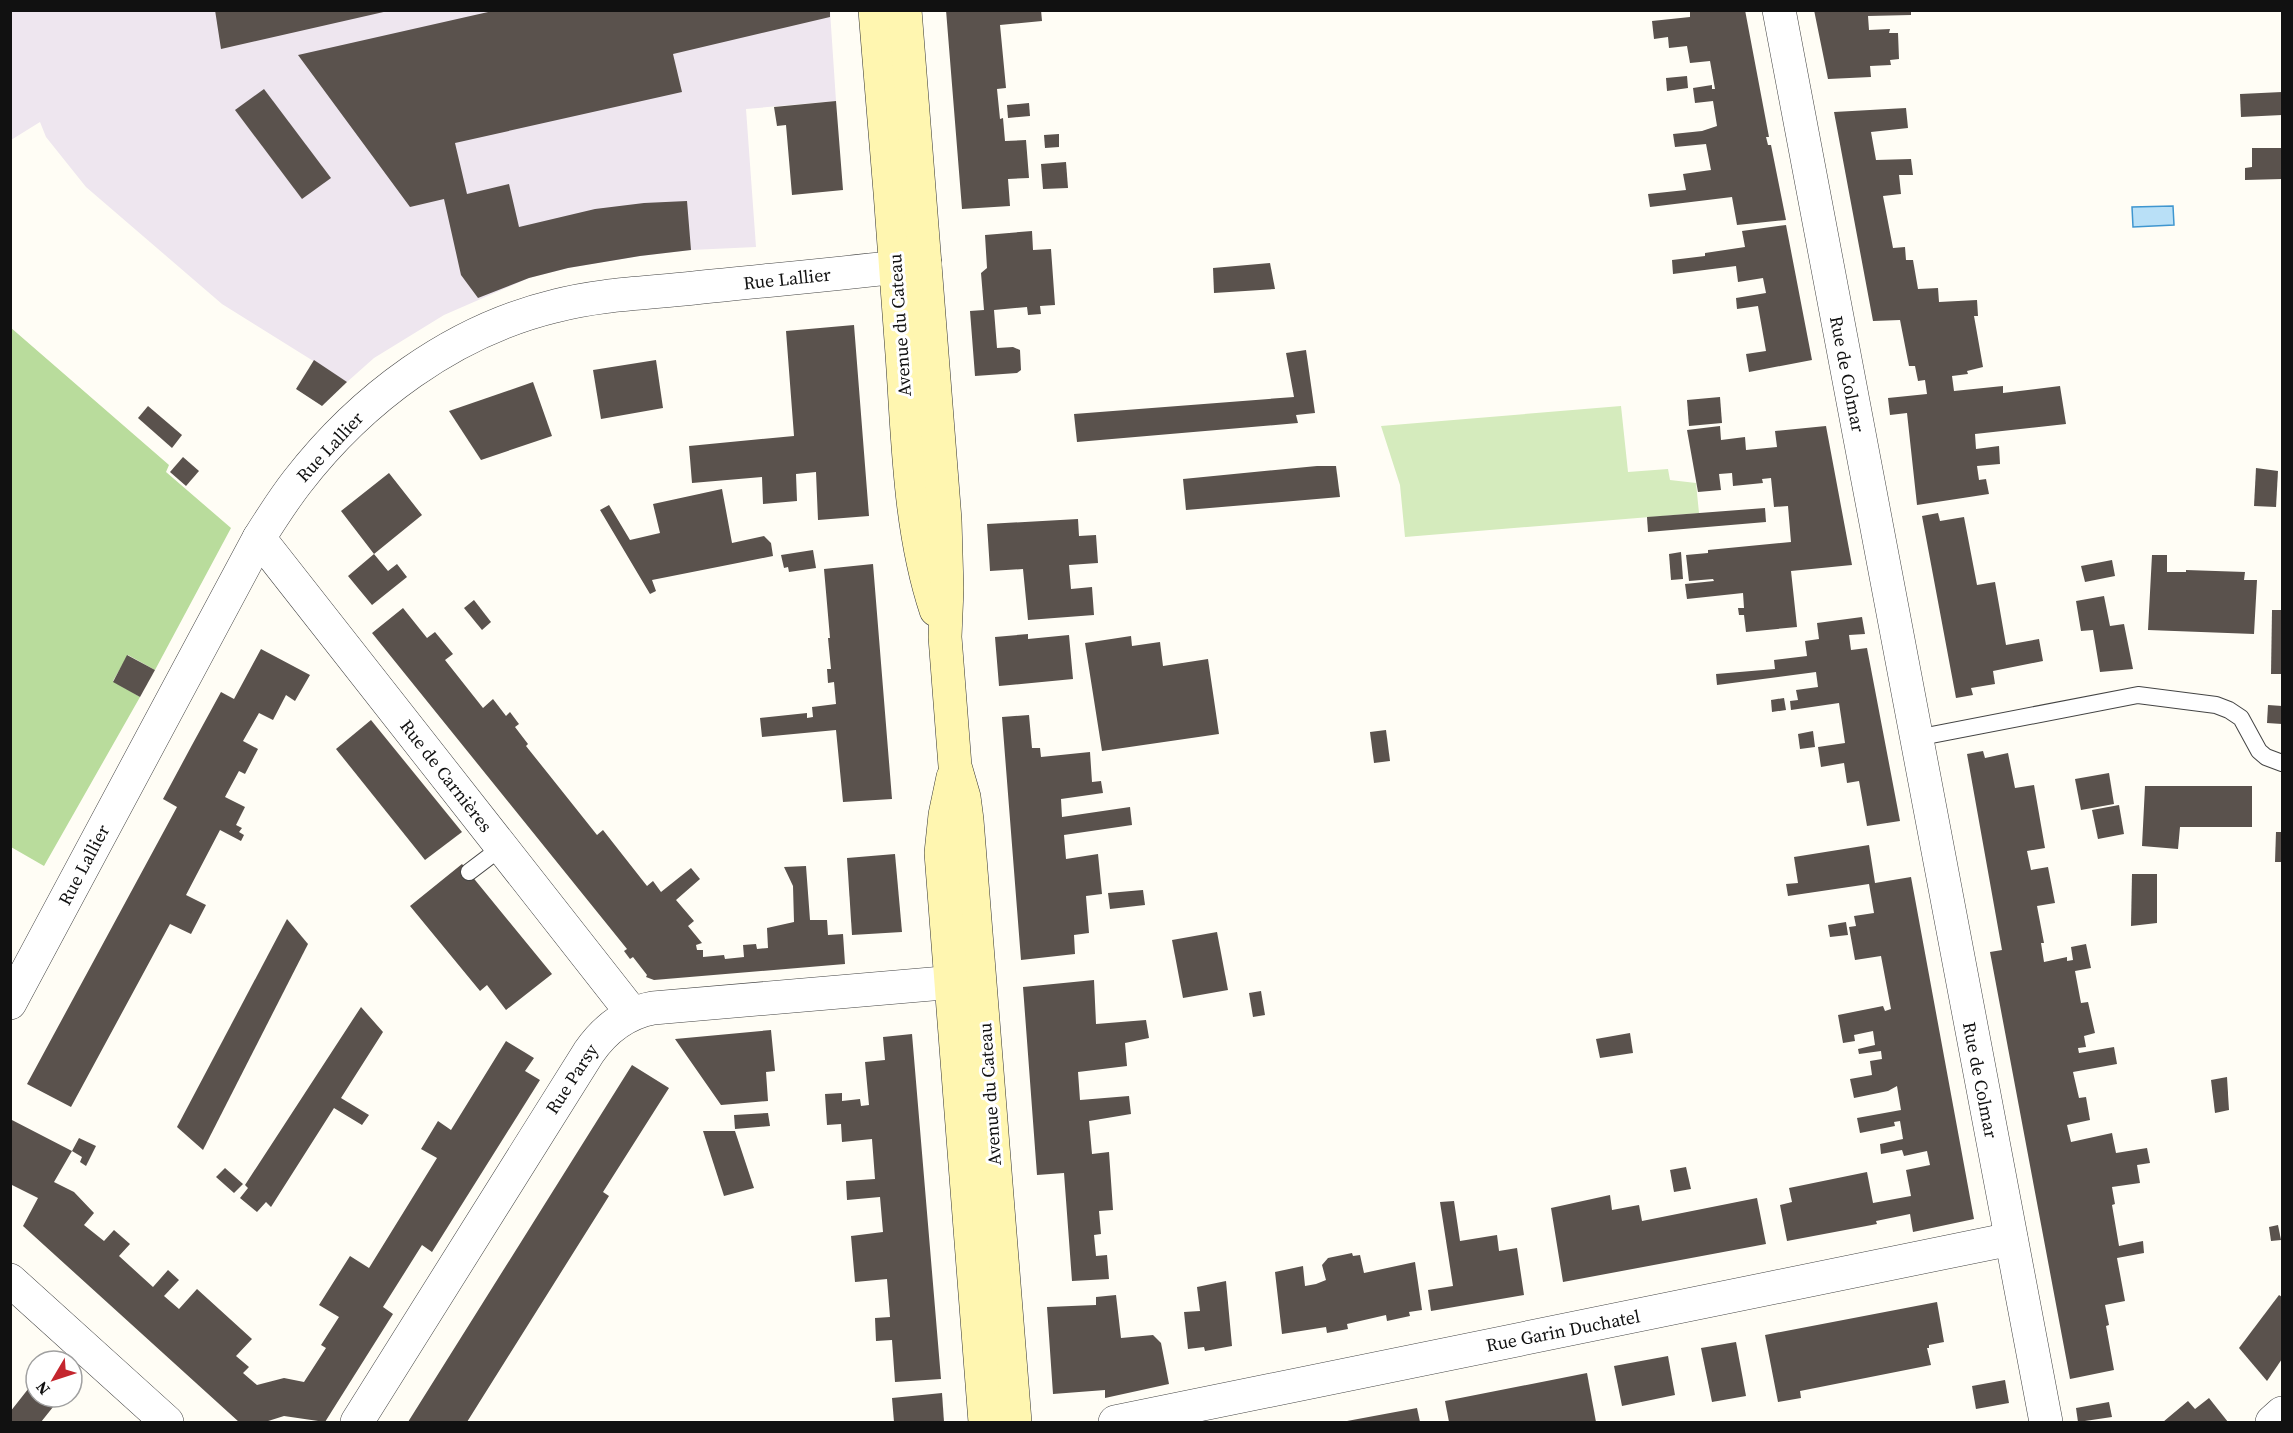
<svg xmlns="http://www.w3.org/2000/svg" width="2293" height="1433" viewBox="0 0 2293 1433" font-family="'Source Serif 4',serif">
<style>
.industrial{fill:#eee6ef}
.green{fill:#d5ebbd}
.forest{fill:#b9dc9c}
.water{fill:#b9e0f7;stroke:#3f96cf;stroke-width:1.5}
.building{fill:#5a524d}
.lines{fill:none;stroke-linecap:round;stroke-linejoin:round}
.service-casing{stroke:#444;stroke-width:18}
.minor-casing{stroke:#444;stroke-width:34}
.secondary-casing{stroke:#333;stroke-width:34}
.service{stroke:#fff;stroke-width:16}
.minor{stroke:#fff;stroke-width:33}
.secondary{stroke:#fff6b0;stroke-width:33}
.labels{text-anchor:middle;stroke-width:6;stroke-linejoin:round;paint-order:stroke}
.street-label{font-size:18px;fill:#111;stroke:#fff}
</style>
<rect width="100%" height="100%" fill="#fffdf5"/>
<!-- industrial -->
<path class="industrial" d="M11,11H830L836,101L746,109L756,247L691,250L640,256L568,268L529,278L444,315L374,358L347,382L222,304L86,187L46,137L40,122L11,140Z"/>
<!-- green -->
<path class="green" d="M1621,406L1628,472L1668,469L1670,480L1696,483L1699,513L1405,537L1400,485L1381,426Z"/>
<!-- forest -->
<path class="forest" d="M10,327L169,465L166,472L231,528L155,670L128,655L113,681L140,697L44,866L11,847Z"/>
<!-- water -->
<path class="water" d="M2173,206L2174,225L2133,227L2132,207Z"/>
<!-- building -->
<g class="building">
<path d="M215,10H388V11L221,49Z"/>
<path d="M497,10H830V17L673,54L682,92L455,143L467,194L509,184L519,227L595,209L644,203L687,201L691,250L640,256L568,268L529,278L478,298L461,275L444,199L410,207L298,55Z"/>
<path d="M946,10H1041L1042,21L1000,25L1006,88L997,89L1000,119L1003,118L1005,141L1026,140L1029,178L1008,179L1010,206L962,209Z"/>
<path d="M1690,10H1745L1769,137H1766L1768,145H1771L1786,220L1737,225L1732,197L1650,207L1648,194L1686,190L1683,174L1711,170L1706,144L1675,147L1673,134L1702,131L1717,126L1713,101L1695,103L1693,88L1712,85V89H1715L1710,61L1690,63L1687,46L1669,48L1668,37L1654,39L1652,21L1690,17Z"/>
<path d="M1814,10H1911V15L1868,16L1869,30L1890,29L1889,33H1898L1899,59L1890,60L1891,65L1870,66L1871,77L1828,79Z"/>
<path d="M1687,76L1688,88L1667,91L1666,78Z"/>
<path d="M264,89L331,178L302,199L235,110Z"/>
<path d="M2282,92V115L2241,117L2240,94Z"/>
<path d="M836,101L843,190L792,195L786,125L777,126L774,107Z"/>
<path d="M1029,103L1030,116L1008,118L1007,105Z"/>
<path d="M1906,108L1908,128L1871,132L1876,160L1911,159L1913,175H1899L1901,194L1883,196L1893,248L1905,247L1906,260H1913L1918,289L1938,288L1939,302L1977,300L1978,316H1974L1983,367L1967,371L1968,374L1952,376L1954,391L2003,386V393L2060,386L2066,424L1975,434L1976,449L1999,446L2000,464L1977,466L1979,480L1986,479L1989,494L1917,505L1907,413L1890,415L1888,398L1927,394L1925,380L1918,381L1915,366H1909L1900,320L1873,321L1834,112Z"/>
<path d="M1059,134V147L1045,148L1044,135Z"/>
<path d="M2252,148H2282V179L2245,180V168L2252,167Z"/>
<path d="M1066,162L1068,188L1043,189L1041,164Z"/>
<path d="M1786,225L1812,360L1749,372L1746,354L1766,351L1758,306L1737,309L1736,298L1766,293L1763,278L1738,282L1736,266L1673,274L1672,260L1705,256V253L1745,247L1742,231Z"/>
<path d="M1032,231L1033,250L1051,249L1055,305L1040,306L1041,314L1028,315L1027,307L994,310L997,348L1013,347L1020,350L1021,370L1017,373L975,376L970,311L984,310L981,273L987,268L985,235Z"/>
<path d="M1270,263L1275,289L1214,293L1213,268Z"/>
<path d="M854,325L869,516L818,520L816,472L796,474L797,501L763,504L762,477L692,483L689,446L794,436L786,331Z"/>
<path d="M1306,350L1315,413L1296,415L1298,423L1077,442L1074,414L1294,397L1286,353Z"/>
<path d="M314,360L347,382L322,406L296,389Z"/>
<path d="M656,360L663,408L601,419L593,370Z"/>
<path d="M533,382L552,436L481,460L449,411Z"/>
<path d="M1720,397L1722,423L1689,426L1687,400Z"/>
<path d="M148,406L182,435L172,448L138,418Z"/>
<path d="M1720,426L1721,440L1745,437L1746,450L1777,447L1775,431L1826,426L1852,565L1791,571L1797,627L1746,632L1744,615H1739L1738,608H1744L1743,593L1687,599L1685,584L1714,581L1713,579L1689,581L1686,555L1708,553V550L1791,542L1788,506L1774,507L1771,478L1762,479L1763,483L1733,486L1732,473L1719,474L1721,490L1698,492L1687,430Z"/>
<path d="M183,457L199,471L186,486L170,472Z"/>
<path d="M1317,466H1336L1340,497L1186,510L1183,479Z"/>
<path d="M2256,468L2278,471L2276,507L2254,506Z"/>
<path d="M389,473L422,515L374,554L388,571L397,564L407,577L372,605L348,576L374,554L341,511Z"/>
<path d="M722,489L732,543L764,536L771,543L773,556L652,580L656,591L650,594L600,510L609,505L630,540L660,533L653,504Z"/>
<path d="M1765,508L1766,522L1648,532L1647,517Z"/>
<path d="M1938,513L1940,521L1964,517L1977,585L1995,582L2006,645L2039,639L2043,661L1993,671L1995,684L1971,688L1973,695L1956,698L1922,516Z"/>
<path d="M1078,519L1079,536L1096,535L1098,563L1069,565L1071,589L1092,587L1094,615L1028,620L1023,569L990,571L987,524Z"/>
<path d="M813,550L816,568L789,572L788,567L784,568L781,555Z"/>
<path d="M1681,552L1683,579L1671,580L1669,554Z"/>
<path d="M2152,555H2167V572H2186V570L2245,572L2244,580H2257L2254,634L2148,630Z"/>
<path d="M2112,560L2115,576L2085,582L2081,566Z"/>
<path d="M873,564L892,799L843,802L836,730L762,737L760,718L807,713V718L813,717L812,707L836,704L834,682L828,683L827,669H831L828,638H830L824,569Z"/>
<path d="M2104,596L2110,626L2124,624L2133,669L2100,672L2093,630L2081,631L2076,601Z"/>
<path d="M474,600L491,622L482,630L464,608Z"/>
<path d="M403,608L427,638L435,632L453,654L445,660L483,708L493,699L506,716L510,712L519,724L515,727L528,744L526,746L550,776L597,835L603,830L647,886L653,881L661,892L691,868L700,879L676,900L694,921L688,926L702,943L696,945L697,950H703V957L724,955L725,959L744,957L743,945L756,944L757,949L768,948L767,928L794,922L793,886L784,867L806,866L810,920H827L828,935L843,934L845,964L654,980L646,977L647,975L633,957L630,959L624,951L627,949L372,633Z"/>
<path d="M2272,610H2282V674H2271Z"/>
<path d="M1862,617L1865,634L1849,635L1851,650L1867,648L1900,821L1867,826L1859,781L1847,783L1844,763L1821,767L1818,747L1845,743L1839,703L1791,710L1790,701L1798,700L1796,690L1818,687L1816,672L1717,685L1716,674L1775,669L1774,660L1807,656L1805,641L1819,639L1817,623Z"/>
<path d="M1028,634V639L1069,635L1073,679L999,686L995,637Z"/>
<path d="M1131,636L1132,646L1160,642L1163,666L1208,659L1219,734L1102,751L1085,643Z"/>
<path d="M261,649L310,675L295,701L286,695L273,720L259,713L243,741L258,749L245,774L239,771L225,797L245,807L236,825L242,828L239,832L244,835L241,841L220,830L186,895L206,905L191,934L170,924L71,1107L27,1084L177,807L163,799L192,745L221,692L234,699Z"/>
<path d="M127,655L155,670L140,697L113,682Z"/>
<path d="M1784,698L1786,710L1772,712L1771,700Z"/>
<path d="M2268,705L2282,706V724L2267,723Z"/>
<path d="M1029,715L1032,748H1040L1041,757L1090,752L1092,782L1101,781L1103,793L1061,799L1062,817L1130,807L1132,825L1064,835L1066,859L1098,854L1102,894L1086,896L1089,933L1074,935L1075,954L1021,960L1002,717Z"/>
<path d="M371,720L462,832L425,860L336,749Z"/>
<path d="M1386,730L1390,761L1374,763L1370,732Z"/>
<path d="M1813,731L1815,747L1800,749L1798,734Z"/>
<path d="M1983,751L1985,758L2008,753L2015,788L2034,785L2045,848L2027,851L2031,870L2048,867L2055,903L2037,906L2044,943H2041L2044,962L2067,957V961L2073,960L2071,947L2086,944L2091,968L2075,971L2081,1003L2088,1002L2095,1033L2084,1036L2086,1047L2078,1048L2079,1053L2114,1047L2117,1064L2073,1072L2079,1098L2086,1097L2090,1120L2067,1125L2071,1142L2112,1133L2116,1153L2147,1148L2150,1163L2137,1165L2140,1183L2112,1187L2115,1204L2112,1205L2119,1246L2143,1241L2144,1253L2117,1258L2125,1301L2105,1305L2109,1325L2106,1326L2114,1370L2070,1379L1990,952L2002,950L1967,754Z"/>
<path d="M2109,773L2114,804L2081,810L2075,779Z"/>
<path d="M2145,786H2252V827H2180L2178,849L2142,846Z"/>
<path d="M2119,805L2124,834L2098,839L2092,810Z"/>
<path d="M2276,832H2282V862H2275Z"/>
<path d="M1869,845L1875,883L1911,877L1974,1219L1913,1232L1910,1214L1876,1221L1877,1224L1787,1241L1780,1205L1792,1202L1789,1188L1867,1172L1873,1203L1911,1196L1906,1170L1930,1165L1927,1151L1904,1156L1902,1150L1881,1154L1880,1144L1903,1139L1900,1121L1894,1122L1895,1126L1860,1133L1857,1118L1901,1110L1897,1086L1888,1091L1854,1098L1850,1079L1872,1075L1870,1061L1882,1059L1881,1051L1859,1054L1858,1049L1875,1045L1873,1031L1854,1035L1855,1041L1843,1043L1838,1015L1883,1006L1885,1011L1891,1009L1881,956L1855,960L1849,927L1856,926L1854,916L1874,913L1869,884L1788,896L1786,884L1798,883L1794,857Z"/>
<path d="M895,854L902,932L852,935L847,858Z"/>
<path d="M462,864L552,974L506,1010L487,985L480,991L410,906Z"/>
<path d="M2132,874H2157V923L2131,926Z"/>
<path d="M1143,890L1145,905L1110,909L1108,893Z"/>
<path d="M287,919L308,944L203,1150L177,1127Z"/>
<path d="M1846,922L1848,935L1830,937L1828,925Z"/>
<path d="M1217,932L1228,990L1183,998L1172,940Z"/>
<path d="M1094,980L1096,1024L1146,1020L1149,1038L1125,1043L1127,1066L1078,1072L1080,1100L1129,1096L1131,1114L1089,1121L1092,1154L1109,1152L1113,1210L1099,1211L1101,1234L1094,1235L1096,1256L1107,1255L1109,1279L1072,1281L1064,1173L1037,1175L1023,987Z"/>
<path d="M1261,991L1265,1015L1253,1017L1249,993Z"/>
<path d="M361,1007L383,1032L341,1098L369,1115L362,1125L334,1108L271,1207L266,1202L257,1212L240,1198L248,1188L245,1185Z"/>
<path d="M771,1030L775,1071L766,1072L768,1101L733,1104L721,1105L675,1039Z"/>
<path d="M1630,1033L1633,1053L1600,1058L1596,1039Z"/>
<path d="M912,1034L941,1379L895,1382L892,1340L876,1341L875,1318L890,1317L887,1279L855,1282L851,1236L883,1232L880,1197L847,1200L846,1181L875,1179L872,1139L842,1142L841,1124L827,1125L825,1094L842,1093V1101L860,1099L861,1106L869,1105L865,1062L885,1060L883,1037Z"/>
<path d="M506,1041L534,1058L525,1071L540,1080L432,1252L422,1245L383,1307L393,1314L325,1422L284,1416L265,1422H239L23,1226L38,1198L10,1184V1119L72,1151L54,1182L74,1192L94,1213L84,1225L104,1241L114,1230L130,1244L119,1256L153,1287L168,1270L179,1280L164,1296L179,1309L197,1289L252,1339L236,1356L249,1367L243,1373L257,1385L284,1378L304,1382L326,1348L321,1345L339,1317L319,1305L350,1256L369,1268L437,1158L421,1149L438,1121L451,1130Z"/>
<path d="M632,1065L669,1088L603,1192L609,1196L467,1422H408Z"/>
<path d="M2227,1077L2229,1110L2215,1113L2211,1080Z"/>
<path d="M768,1113L770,1126L735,1129L734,1115Z"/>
<path d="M703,1131H735L754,1188L724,1196Z"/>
<path d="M79,1138L96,1146L86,1166L80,1162L82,1157L72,1151Z"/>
<path d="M1686,1167L1691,1189L1674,1192L1670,1170Z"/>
<path d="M225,1168L243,1184L234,1193L216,1177Z"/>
<path d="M1610,1195L1612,1210L1639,1205L1642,1221L1757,1198L1766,1244L1563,1282L1551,1208Z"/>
<path d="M1454,1201L1460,1241L1497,1235L1499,1251L1517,1248L1524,1295L1431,1311L1428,1290L1453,1286L1440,1202Z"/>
<path d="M2278,1225L2281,1240L2271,1241L2269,1227Z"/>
<path d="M1352,1253L1353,1256L1360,1255L1364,1273L1415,1262L1422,1310L1409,1312L1410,1316L1387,1321L1386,1315L1347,1324L1348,1329L1327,1333L1326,1327L1282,1334L1275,1272L1303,1266L1305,1286L1316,1284L1326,1280L1322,1265L1328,1258Z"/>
<path d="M1226,1281L1232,1346L1205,1351L1204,1347L1188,1349L1184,1312L1200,1311L1197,1287Z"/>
<path d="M1116,1295L1121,1338L1153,1335L1161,1343L1169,1384L1105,1398V1390L1053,1394L1047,1307L1096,1305V1297Z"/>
<path d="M2279,1295L2282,1297V1359L2267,1381L2239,1348Z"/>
<path d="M1937,1302L1944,1342L1929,1345V1348H1927L1931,1365L1800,1391L1801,1398L1778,1402L1765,1335Z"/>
<path d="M1736,1342L1746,1396L1712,1402L1701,1348Z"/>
<path d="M1668,1356L1675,1395L1622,1406L1614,1366Z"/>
<path d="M1587,1373L1596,1422H1449L1445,1401Z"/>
<path d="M36,1379V1397H61L41,1422H10V1412Z"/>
<path d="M2005,1380L2009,1403L1976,1409L1972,1386Z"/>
<path d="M942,1393L944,1422H894L892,1398Z"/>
<path d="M2209,1398L2228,1422H2163L2188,1401L2195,1409Z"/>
<path d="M2109,1402L2112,1417L2078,1422L2076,1408Z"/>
<path d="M1417,1408L1420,1422H1347V1421Z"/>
</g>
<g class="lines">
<defs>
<g id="service">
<path d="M1916,738L2138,695L2216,705L2229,710L2241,718L2259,751L2266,757L2282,763"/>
<path d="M469,872L502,847"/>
</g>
<g id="minor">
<path d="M1779,10L2046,1422"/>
<path d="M259,538L632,1013"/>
<path d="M10,1003L259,538C271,519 283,500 297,482C361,399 452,331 555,306C600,294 648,293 694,288C771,280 848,273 925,264"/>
<path d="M10,1280L167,1422"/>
<path d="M357,1422L589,1052C605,1029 626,1013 653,1008L978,980"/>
<path d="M1115,1422L2011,1239"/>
<path d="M2272,1422L2282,1413"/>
</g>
<g id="secondary">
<path d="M875,10C885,125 894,239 902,354C908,438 909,529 936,610"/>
<path d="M905,10L945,520L947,589L945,637L955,766L964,797L967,820L1015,1422"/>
<path d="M953,777L945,815L941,853L985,1422"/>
</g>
</defs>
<!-- service casing -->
<use href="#service" class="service-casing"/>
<!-- minor casing -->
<use href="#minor" class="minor-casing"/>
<!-- secondary casing -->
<use href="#secondary" class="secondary-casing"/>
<!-- service -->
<use href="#service" class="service"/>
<!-- minor -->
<use href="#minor" class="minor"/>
<!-- secondary -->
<use href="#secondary" class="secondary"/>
</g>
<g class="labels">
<!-- street labels -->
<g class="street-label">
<text transform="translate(787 279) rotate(-6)" y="6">Rue Lallier</text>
<text transform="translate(900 325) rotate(-94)" y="6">Avenue du Cateau</text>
<text transform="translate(1847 374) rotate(79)" y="6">Rue de Colmar</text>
<text transform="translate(330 447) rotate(-47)" y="6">Rue Lallier</text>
<text transform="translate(446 776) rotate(52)" y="6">Rue de Carnières</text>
<text transform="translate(84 865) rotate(-62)" y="6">Rue Lallier</text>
<text transform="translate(572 1079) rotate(-57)" y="6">Rue Parsy</text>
<text transform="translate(1980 1080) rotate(79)" y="6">Rue de Colmar</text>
<text transform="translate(990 1094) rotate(-94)" y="6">Avenue du Cateau</text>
<text transform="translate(1563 1331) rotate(-11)" y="6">Rue Garin Duchatel</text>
</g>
</g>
<!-- border -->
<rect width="2293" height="1433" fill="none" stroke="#111111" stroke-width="24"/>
<!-- north arrow -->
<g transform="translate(54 1379) rotate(231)"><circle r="28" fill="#ffffff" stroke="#a0a0a0" stroke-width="1.5"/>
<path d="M0-4.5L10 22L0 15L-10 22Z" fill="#c4262e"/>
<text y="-9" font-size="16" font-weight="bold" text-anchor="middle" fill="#111111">N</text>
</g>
</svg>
